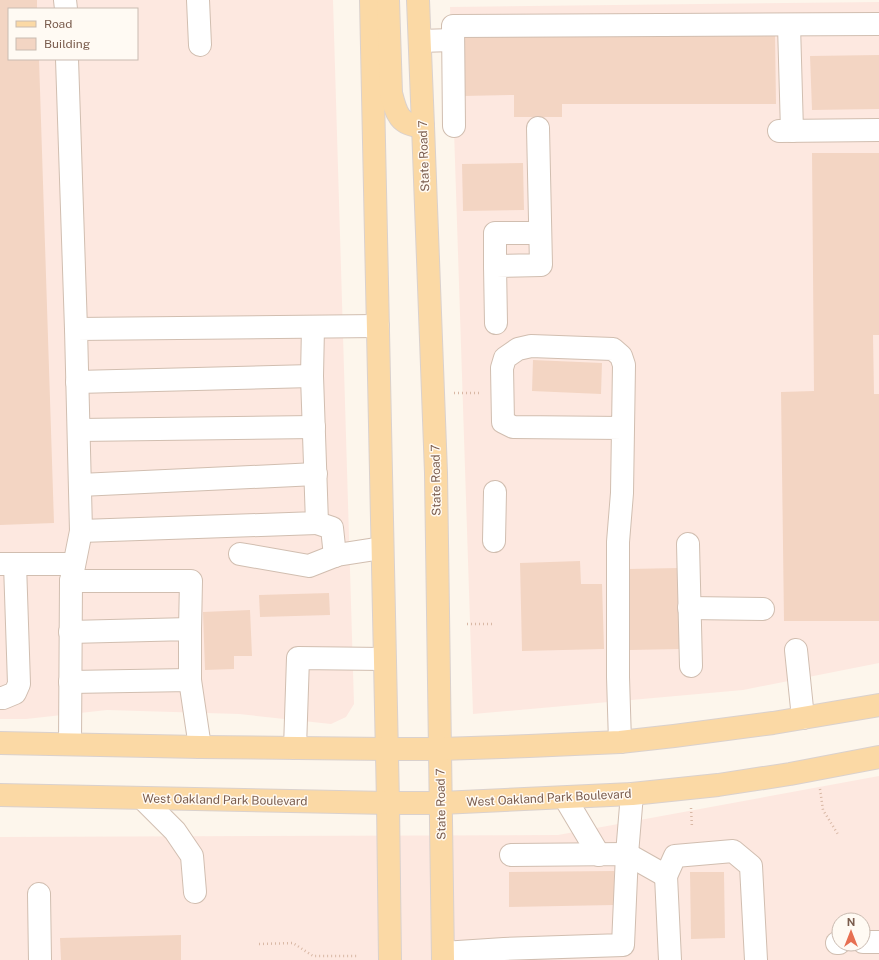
<svg xmlns="http://www.w3.org/2000/svg" width="879" height="960" viewBox="0 0 879 960" font-family="'Public Sans',sans-serif">
<style>
.commercial{fill:#fde8e0;fill-rule:evenodd}
.building{fill:#f3d5c3}
.lines{fill:none;stroke-linecap:round;stroke-linejoin:round}
.minor-casing{stroke:#d1beb0;stroke-width:24}
.major-casing{stroke:#dad1cd;stroke-width:24}
.path{stroke:#d9b8a5;stroke-width:2.5;stroke-dasharray:1 3;stroke-linecap:butt}
.minor{stroke:#fff;stroke-width:22}
.major{stroke:#fbd9a5;stroke-width:22}
.labels{text-anchor:middle;stroke-width:3;stroke-linejoin:round;paint-order:stroke}
.street-label{font-size:12px;fill:#7a5c4d;stroke:#fffaf3}
</style>
<rect width="100%" height="100%" fill="#fdf6ec"/>
<!-- commercial -->
<g class="commercial">
<path d="M0,0H333L354,704L346,717L331,724L239,714L107,710L26,719H0ZM9,9H137V59H9Z"/>
<path d="M879,2V663L743,690L473,714L450,7Z"/>
<path d="M879,776V960H0V837L558,835ZM839,920H863V944H839Z"/>
</g>
<!-- building -->
<g class="building">
<path d="M0,0H37V9H9V59H39L54,523L0,525Z"/>
<path d="M775,34L776,104H562V117H514V95L463,96V37Z"/>
<path d="M879,55V109L812,110L810,56Z"/>
<path d="M812,153H879V335H873L874,394H879V621H784L781,392L814,391Z"/>
<path d="M523,163L524,210L463,211L462,164Z"/>
<path d="M533,360L602,363L601,394L532,391Z"/>
<path d="M580,561L581,584H602L604,649L522,651L520,563Z"/>
<path d="M679,568L680,649L630,650L628,569Z"/>
<path d="M329,593L330,615L260,617L259,595Z"/>
<path d="M250,610L252,656H234V669L205,670L203,612Z"/>
<path d="M614,871V905L509,907V872Z"/>
<path d="M690,872H724L725,938L691,939Z"/>
<path d="M181,935V960H61L60,938Z"/>
</g>
<g class="lines">
<defs>
<g id="minor">
<path d="M65,0L66,9"/>
<path d="M198,0L200,45"/>
<path d="M789,25L792,131"/>
<path d="M420,41L453,40"/>
<path d="M67,59L76,329"/>
<path d="M454,126L453,26L879,24"/>
<path d="M779,131L879,130"/>
<path d="M495,266V233H540"/>
<path d="M496,323L495,266L541,265L538,128"/>
<path d="M77,382L312,376"/>
<path d="M79,430L314,427"/>
<path d="M80,485L316,474"/>
<path d="M317,523L332,528L335,556"/>
<path d="M81,531L317,523L312,376L313,327"/>
<path d="M494,541L495,492"/>
<path d="M688,544L691,666"/>
<path d="M240,554L309,566L337,555L382,548"/>
<path d="M1,564H74"/>
<path d="M71,581H191L190,629"/>
<path d="M689,608L763,609"/>
<path d="M70,632L190,629V680"/>
<path d="M796,650L803,718"/>
<path d="M70,682L190,680L200,747"/>
<path d="M0,698H3L15,693L19,684L15,564"/>
<path d="M620,742L618,677V542L622,493L624,365L621,356L613,349L531,346L518,349L505,358L502,368L503,422L513,427L623,428"/>
<path d="M70,744L71,581L81,531L76,329L378,326"/>
<path d="M295,748L298,658L384,659"/>
<path d="M142,798L175,831L192,856L195,892"/>
<path d="M565,798L599,855"/>
<path d="M511,855L627,854L666,876L675,856L733,851L751,866L756,960"/>
<path d="M666,876L670,960"/>
<path d="M39,894L40,960"/>
<path d="M863,942H879"/>
<path d="M837,943H839"/>
<path d="M443,953L504,949L623,945L627,854L632,794"/>
</g>
<g id="major">
<path d="M371,0L388,803L390,960"/>
<path d="M388,0L391,93C396,113 399,126 423,126"/>
<path d="M418,0L423,126L436,473L443,960"/>
<path d="M0,743L200,747L386,749H440L529,746L620,742L674,736L773,723L879,705"/>
<path d="M0,795L388,803H441L632,794L718,785L790,774L879,757"/>
</g>
</defs>
<!-- minor casing -->
<use href="#minor" class="minor-casing"/>
<!-- major casing -->
<use href="#major" class="major-casing"/>
<!-- path -->
<g class="path">
<path d="M454,393H482"/>
<path d="M467,624H495"/>
<path d="M820,789L823,810L839,836"/>
<path d="M691,808L692,828"/>
<path d="M259,944L293,943L313,956H358"/>
</g>
<!-- minor -->
<use href="#minor" class="minor"/>
<!-- major -->
<use href="#major" class="major"/>
</g>
<g class="labels">
<!-- street labels -->
<g class="street-label">
<text transform="translate(424 156) rotate(-92)" y="4">State Road 7</text>
<text transform="translate(436 480) rotate(-91)" y="4">State Road 7</text>
<text transform="translate(549 798) rotate(-3)" y="4">West Oakland Park Boulevard</text>
<text transform="translate(225 800) rotate(1)" y="4">West Oakland Park Boulevard</text>
<text transform="translate(441 804) rotate(-91)" y="4">State Road 7</text>
</g>
</g>
<!-- legend -->
<rect x="8" y="8" width="130" height="52" fill="#fffaf3" stroke="#cabbb1"/>
<rect x="16" y="21" width="20" height="6" fill="#fbd9a5" stroke="#cabbb1"/>
<text x="44" y="28" font-size="12" fill="#7a5c4d">Road</text>
<rect x="16" y="38" width="20" height="12" fill="#f3d5c3" stroke="#cabbb1"/>
<text x="44" y="48" font-size="12" fill="#7a5c4d">Building</text>
<!-- north arrow -->
<g transform="translate(851 932)"><circle r="19" fill="#fffaf3" stroke="#cabbb1"/>
<path d="M0-3L7 15L0 10L-7 15Z" fill="#e76f51"/>
<text y="-6" font-size="11" font-weight="bold" text-anchor="middle" fill="#7a5c4d">N</text>
</g>
</svg>
